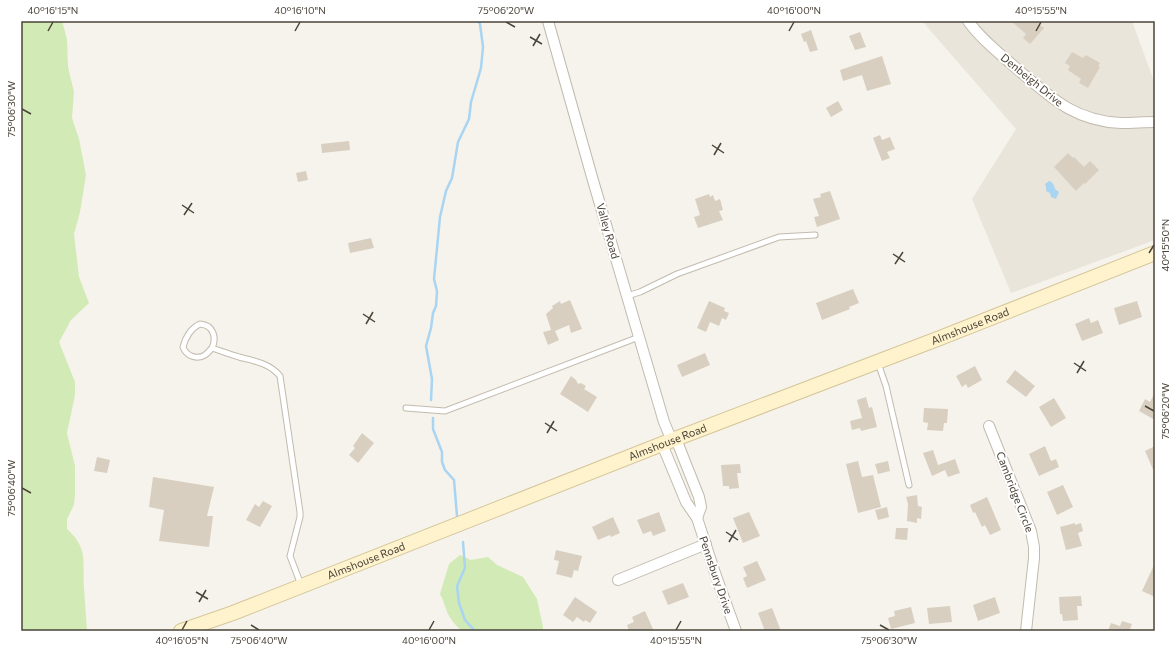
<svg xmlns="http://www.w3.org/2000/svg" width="1176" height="652" viewBox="0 0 1176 652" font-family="Commissioner,sans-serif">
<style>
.residential{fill:#eae5da}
.green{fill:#d2eab5}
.water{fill:#a9d4f2}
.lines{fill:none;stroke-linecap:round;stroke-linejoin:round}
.stream{stroke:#a9d4f2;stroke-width:2.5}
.building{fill:#d8cfc1}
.lane-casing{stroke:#c2bbae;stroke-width:7}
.street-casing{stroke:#c2bbae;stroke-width:12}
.secondary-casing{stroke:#d6c79b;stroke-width:16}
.lane{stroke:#fff;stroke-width:5}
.street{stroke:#fff;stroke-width:10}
.secondary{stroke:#fff3cd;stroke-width:14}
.ticks{fill:none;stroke:#4b4439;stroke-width:1.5}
.labels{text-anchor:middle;stroke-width:4;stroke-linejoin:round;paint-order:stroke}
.street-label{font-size:11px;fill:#4b4439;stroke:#fff}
.neatline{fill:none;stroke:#4b4439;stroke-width:1.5}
.ticks-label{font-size:10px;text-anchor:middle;fill:#4b4439}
</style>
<rect width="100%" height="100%" fill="#f6f3ec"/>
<!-- residential -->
<path class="residential" d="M922,21H1132L1155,84V240L1011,293L972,199L1016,129Z"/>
<!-- green -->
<g class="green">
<path d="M21,21H62L67,39L68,67L74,92L72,118L79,139L86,175L80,212L74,234L79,277L89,303L71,320L59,342L75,382V395L67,433L75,466V494L74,505L67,519V529C89,549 82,562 84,588C85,602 86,617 87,631H21Z"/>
<path d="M460,555L471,560L488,557L497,565L523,577L537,599L543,627V631H462C455,625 449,618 446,609C444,604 443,599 440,594L449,564Z"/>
</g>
<!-- water -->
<path class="water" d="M1049,181C1053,182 1054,185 1055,189L1059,192L1056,199L1051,197L1050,193L1046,191V187L1045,184Z"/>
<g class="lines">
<!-- stream -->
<g class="stream">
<path d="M431,400L432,379L426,346L431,328L433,313L436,306L437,291L434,279L440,217L446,191L452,178L458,142L469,119L471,102L481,68L483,47L480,24L478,21"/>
<path d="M433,418V429L442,452V462L445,470L454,480L457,516"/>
<path d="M463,542L465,568L457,586L459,603L465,620L475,631"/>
</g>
</g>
<!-- building -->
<g class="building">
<path d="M1011,21H1040V25L1044,28L1030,44L1023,38L1026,34Z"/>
<path d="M811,30L818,50L810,52L806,41L804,42L801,34Z"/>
<path d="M860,32L866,47L855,50L849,36Z"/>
<path d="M1072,52L1083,58L1086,55L1100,63L1098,66L1100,67L1088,88L1079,83L1081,79L1068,70L1070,66L1065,63Z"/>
<path d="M882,56L891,84L867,91L862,75L843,81L840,70Z"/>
<path d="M838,101L843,110L831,117L826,108Z"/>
<path d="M880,135L882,140L890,137L895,149L887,152L890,158L882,161L873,138Z"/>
<path d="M349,141L350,150L322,153L321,144Z"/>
<path d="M1068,153L1073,158L1074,157L1084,167L1090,161L1099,170L1085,184L1084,183L1076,191L1054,167Z"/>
<path d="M306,171L308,180L298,182L296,173Z"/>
<path d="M830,191L840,219L817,227L814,217L819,216L813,199L821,197L820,194Z"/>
<path d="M709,194L710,197L713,195L715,201L720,199L723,210L719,211L723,220L698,228L694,217L700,215L695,199Z"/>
<path d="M371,238L374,248L350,253L348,243Z"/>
<path d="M853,289L859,303L849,307L850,309L822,320L816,303Z"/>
<path d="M570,300L582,329L571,333L569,325L555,331L559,340L548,345L543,332L551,330L546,314L553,308L552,306L560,301L561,304Z"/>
<path d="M709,301L725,308L724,311L729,313L726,320L722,318L719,326L710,322L706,332L697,328Z"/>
<path d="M1137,301L1142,317L1119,325L1114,308Z"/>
<path d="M1089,318L1091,323L1098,320L1103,333L1082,341L1075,324Z"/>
<path d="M705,353L710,365L682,377L677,365Z"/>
<path d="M975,366L982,380L968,388L966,384L962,387L956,376Z"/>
<path d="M1015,370L1035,386L1026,397L1006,382Z"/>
<path d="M571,376L576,380L578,384L581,383L586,386L584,389L597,397L588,412L560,394Z"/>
<path d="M1155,392V420L1139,411L1145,399L1150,402Z"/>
<path d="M866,397L869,408L872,407L877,427L861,431L860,428L852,430L850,421L862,418L857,400Z"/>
<path d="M1054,398L1066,418L1051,427L1039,407Z"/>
<path d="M924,408L948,409L947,423H944L943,431L927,430L928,423L923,422Z"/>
<path d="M362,433L374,443L358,463L349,455L355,448L353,446Z"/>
<path d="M1045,446L1051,461L1056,459L1059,467L1039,476L1029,454Z"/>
<path d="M1155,446V474L1145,451Z"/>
<path d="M933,450L938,465L955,459L960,473L948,477L945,470L932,476L923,453Z"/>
<path d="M97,457L110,460L107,473L94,471Z"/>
<path d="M858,461L862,477L873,475L881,507L858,513L846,464Z"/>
<path d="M888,461L890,471L878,474L875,464Z"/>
<path d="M740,464L741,473H737L739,488L729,489V486H723L721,465Z"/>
<path d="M153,477L214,487L207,516H213L209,547L159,541L164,510L149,507Z"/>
<path d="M1063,485L1073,507L1057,515L1047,492Z"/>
<path d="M917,495L918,506L922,507L921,519L917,518V523L907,521L908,504L906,497Z"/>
<path d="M987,497L1001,530L990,535L985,525L982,527L975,512L973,513L970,505Z"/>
<path d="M263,501L272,506L260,527L246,520L255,504L259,507Z"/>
<path d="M887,507L889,517L878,520L875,510Z"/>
<path d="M659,512L666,531L653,536L651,531L643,534L637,520Z"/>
<path d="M749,512L760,536L743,543L733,518Z"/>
<path d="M613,517L620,533L611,537L610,535L598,540L592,527Z"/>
<path d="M1075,523V525L1081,523L1083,531L1078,533L1082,546L1066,550L1060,527Z"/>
<path d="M896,528H908L907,540L895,539Z"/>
<path d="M556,550L582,556L578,571L574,570L572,578L556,574L559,561L554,560Z"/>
<path d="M757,561L766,580L747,588L743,578L747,576L743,567Z"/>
<path d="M1155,563V597L1142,591Z"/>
<path d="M683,583L689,597L668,605L662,591Z"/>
<path d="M1081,596L1082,606H1077L1078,620L1063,621L1062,614H1060L1059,597Z"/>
<path d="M575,597L597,612L590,623L585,620L584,622L577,617L573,622L563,615Z"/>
<path d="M995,597L1000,613L978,621L973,605Z"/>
<path d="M950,606L952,622L929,624L927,608Z"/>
<path d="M911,607L915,623L891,629L888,618L895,616L894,611Z"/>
<path d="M772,608L781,631H765L758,613Z"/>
<path d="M645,611L653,629L648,631H629L627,625L634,622L632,617Z"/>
<path d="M1122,621L1132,624L1130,629H1132L1131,631H1108L1111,623L1120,626Z"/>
</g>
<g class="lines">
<defs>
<g id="lane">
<path d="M627,296L640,292L677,274L779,237L815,235"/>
<path d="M212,348C217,337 213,325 200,324C191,328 185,338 183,347C186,356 197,360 205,355C208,353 210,350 212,348C221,351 229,354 239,357C254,361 269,363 280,376L300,512V517L290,556L301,585"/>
<path d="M878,363L886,386L909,485"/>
<path d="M406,408L445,411L639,337"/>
</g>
<g id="street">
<path d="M548,21L592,177L664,422L672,441"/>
<path d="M968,21C981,39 999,53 1016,68C1050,97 1074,121 1121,123C1133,123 1144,122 1155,122"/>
<path d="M989,426L1031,531L1034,547V558L1026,631"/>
<path d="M676,439L699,497L701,507L697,518"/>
<path d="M662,444L686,502L697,518L716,576L736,631"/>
<path d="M618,580L706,544"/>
</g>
<g id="secondary">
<path id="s1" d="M181,631L233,613L662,444L940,338L1155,253"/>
</g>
</defs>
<!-- lane casing -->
<use href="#lane" class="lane-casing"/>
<!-- street casing -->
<use href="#street" class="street-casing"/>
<!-- secondary casing -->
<use href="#secondary" class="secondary-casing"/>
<!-- lane -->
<use href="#lane" class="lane"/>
<!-- street -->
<use href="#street" class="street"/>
<!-- secondary -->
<use href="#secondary" class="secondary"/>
</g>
<!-- ticks -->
<path class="ticks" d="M506,22L515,27M48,31L53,22M295,31L300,22M789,31L794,22M1036,31L1041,22M530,37L542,44M533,46L540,34M22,109L31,114M712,145L724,153M714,155L721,143M182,205L194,213M184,215L192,203M1149,253L1154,245M893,254L905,262M895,264L903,252M363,314L375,322M366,324L373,312M1074,363L1086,371M1077,373L1084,361M1145,406L1154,411M545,423L557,431M547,433L554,421M22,488L31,493M726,532L738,540M729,542L736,530M196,592L208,599M199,602L206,590M251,625L259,630M880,625L889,630M182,630L187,621M429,630L434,621M676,630L681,621"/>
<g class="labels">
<!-- street labels -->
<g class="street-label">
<text transform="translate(1032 80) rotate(39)" y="4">Denbeigh Drive</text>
<text transform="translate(608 231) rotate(74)" y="4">Valley Road</text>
<text dy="4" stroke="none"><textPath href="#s1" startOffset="846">Almshouse Road</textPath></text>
<text dy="4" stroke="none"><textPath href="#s1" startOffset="522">Almshouse Road</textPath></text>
<text transform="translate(1015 492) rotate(69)" y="4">Cambridge Circle</text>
<text dy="4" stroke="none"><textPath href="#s1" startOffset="198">Almshouse Road</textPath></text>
<text transform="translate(716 575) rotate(71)" y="4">Pennsbury Drive</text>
</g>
</g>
<!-- border -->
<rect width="1176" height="652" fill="none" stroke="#ffffff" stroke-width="44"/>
<rect x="22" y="22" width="1132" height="608" class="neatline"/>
<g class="ticks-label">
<text x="53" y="14">40°16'15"N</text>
<text x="300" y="14">40°16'10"N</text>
<text x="506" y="14">75°06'20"W</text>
<text x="794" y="14">40°16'00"N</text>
<text x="1041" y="14">40°15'55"N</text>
<text transform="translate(11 109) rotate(-90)" y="4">75°06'30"W</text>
<text transform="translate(1165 245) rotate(-90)" y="4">40°15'50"N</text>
<text transform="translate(1165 411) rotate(-90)" y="4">75°06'20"W</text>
<text transform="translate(11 488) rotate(-90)" y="4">75°06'40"W</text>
<text x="182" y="644">40°16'05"N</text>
<text x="259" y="644">75°06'40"W</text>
<text x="429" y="644">40°16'00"N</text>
<text x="676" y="644">40°15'55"N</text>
<text x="889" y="644">75°06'30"W</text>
</g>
</svg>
